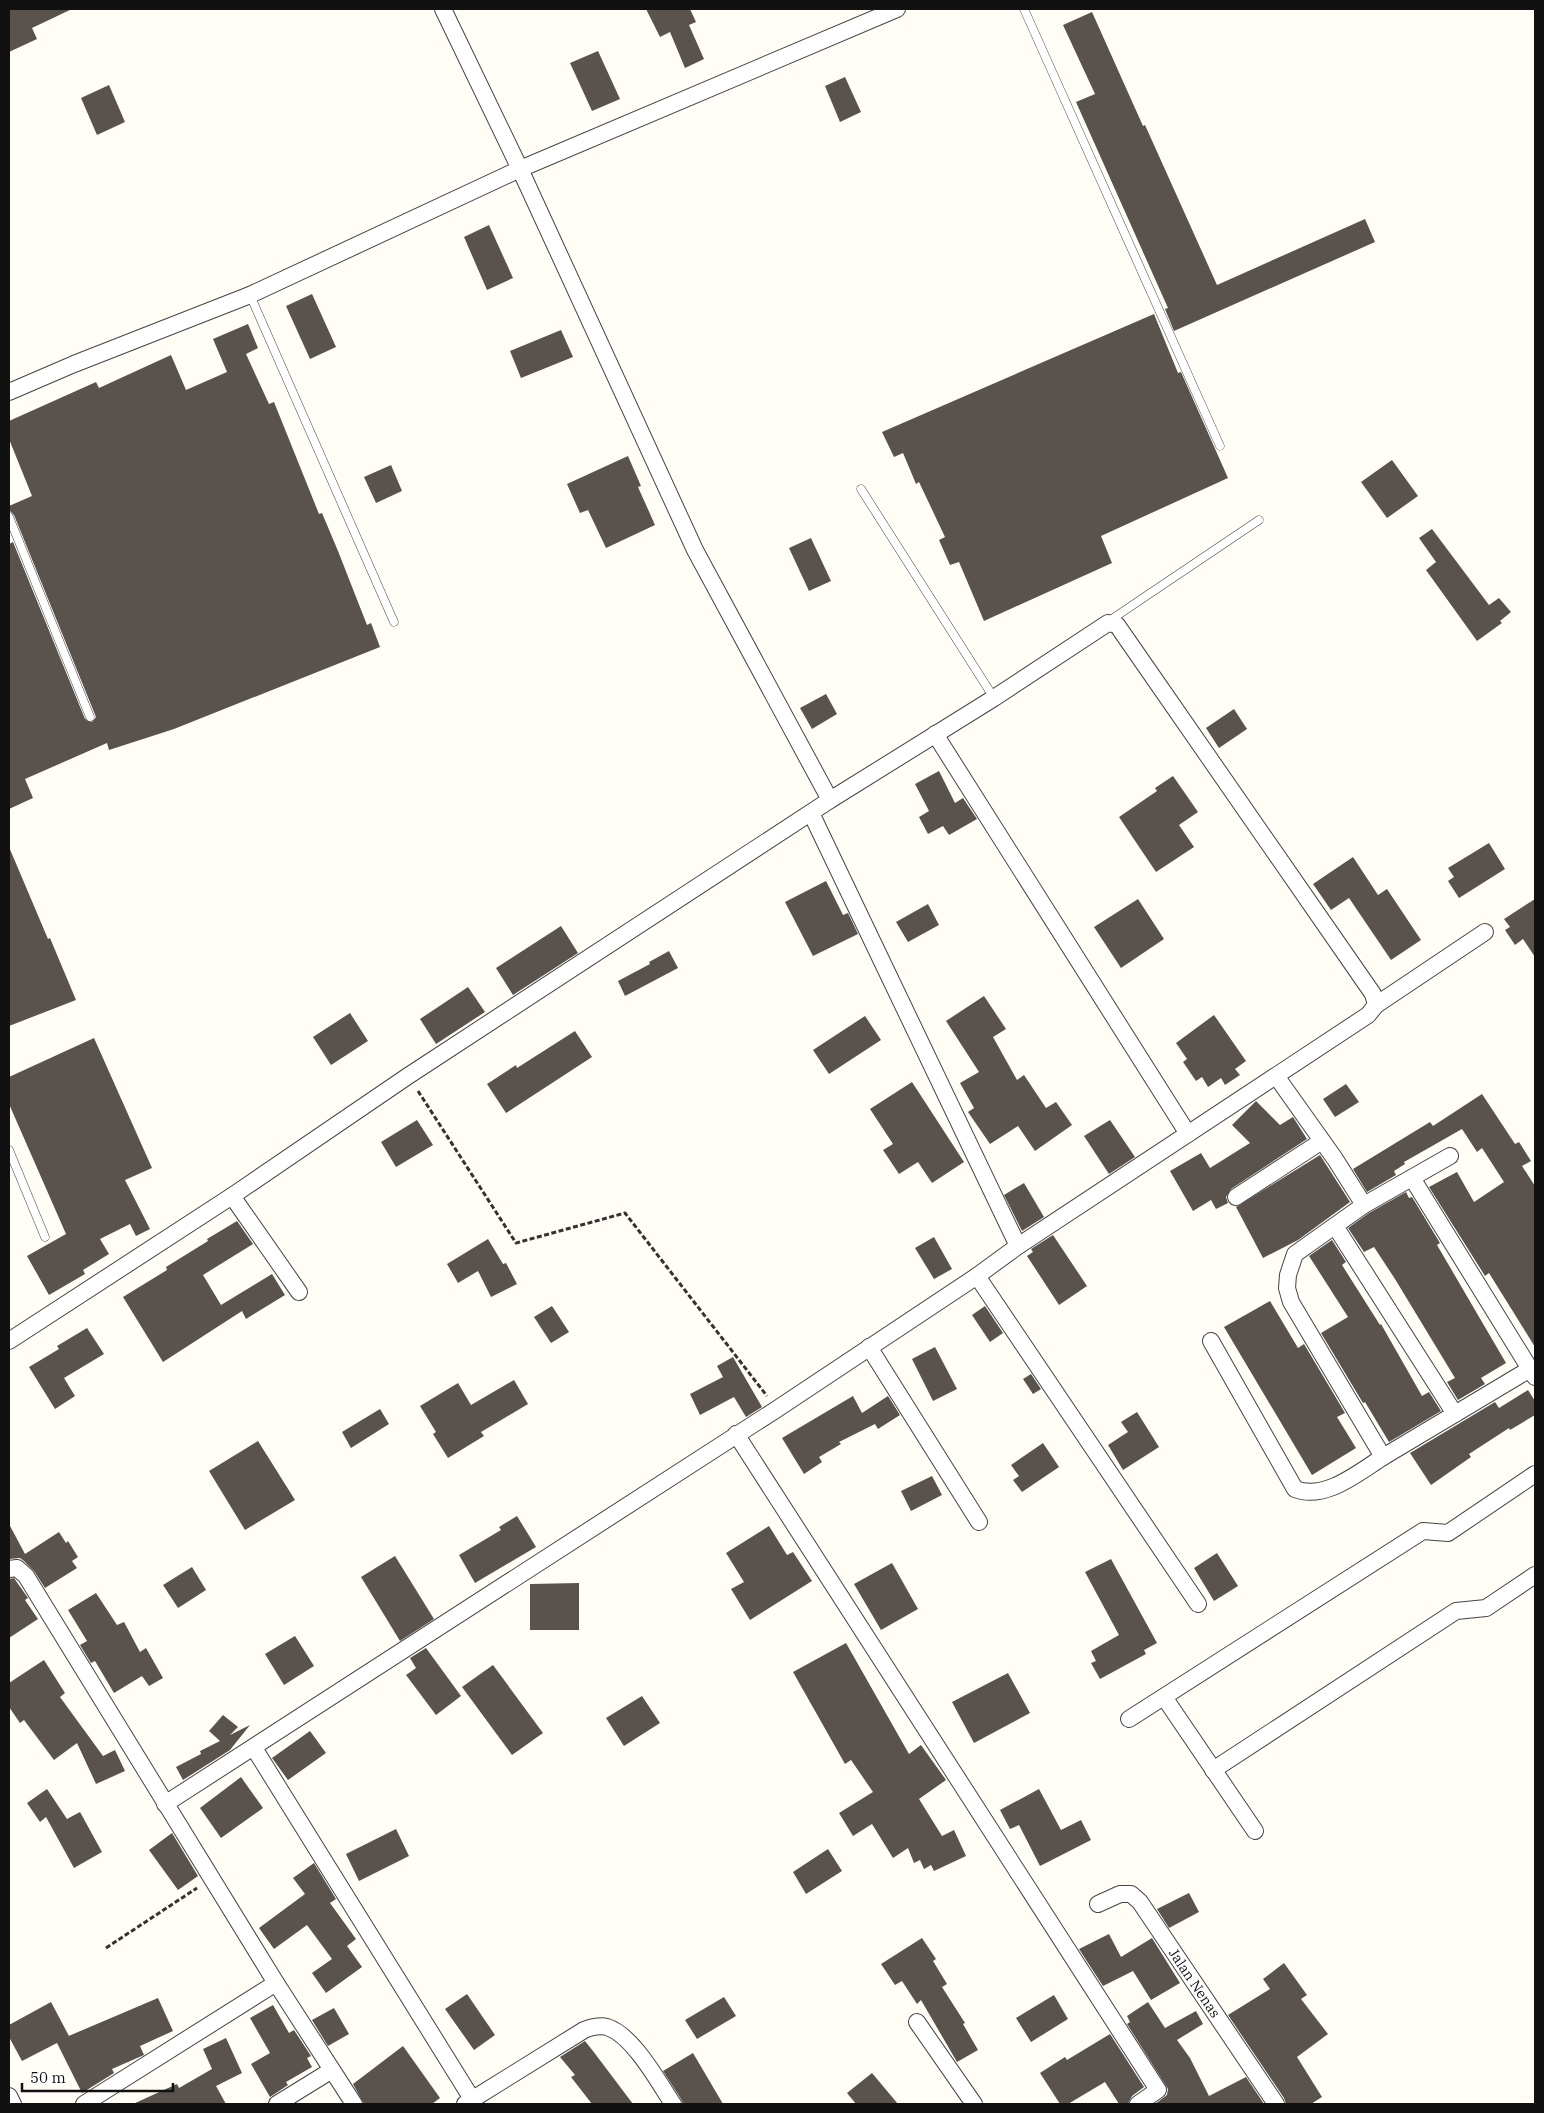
<svg xmlns="http://www.w3.org/2000/svg" width="1544" height="2113" viewBox="0 0 1544 2113" font-family="'IBM Plex Serif',serif">
<style>
.building{fill:#5a524d}
.lines{fill:none;stroke-linecap:round;stroke-linejoin:round}
.service-casing{stroke:#444;stroke-width:9}
.minor-casing{stroke:#444;stroke-width:18}
.path{stroke:#333;stroke-width:3;stroke-dasharray:5 2.5;stroke-linecap:butt}
.service{stroke:#fff;stroke-width:8}
.minor{stroke:#fff;stroke-width:16}
.labels{text-anchor:middle;stroke-width:5;stroke-linejoin:round;paint-order:stroke}
.street-label{font-size:14px;fill:#111;stroke:#fff}
</style>
<rect width="100%" height="100%" fill="#fffdf5"/>
<!-- building -->
<g class="building">
<path d="M9,9H72L32,28L37,39L9,52Z"/>
<path d="M646,9H690L696,22L689,25L704,59L685,68L670,32L660,37Z"/>
<path d="M1092,12L1143,126L1145,125L1217,285L1365,219L1375,242L1174,331L1165,309L1168,308L1076,102L1095,94L1063,25Z"/>
<path d="M598,51L620,99L592,111L570,63Z"/>
<path d="M845,77L861,112L840,122L825,86Z"/>
<path d="M109,85L125,122L97,135L81,98Z"/>
<path d="M489,225L513,278L487,290L464,237Z"/>
<path d="M312,294L336,347L310,359L286,306Z"/>
<path d="M1154,314L1178,373L1181,372L1228,478L1101,536L1112,563L984,621L959,562L950,565L939,540L945,537L919,482L916,484L903,453L894,457L882,432Z"/>
<path d="M248,324L258,348L246,354L269,404L274,402L319,514L322,513L338,551L367,625L371,623L380,647L174,729L109,750L107,743L25,779L33,798L9,809V544L13,542L85,719L92,722L96,717L14,515L9,510V506L32,496L9,439V421L96,382L99,388L171,355L186,390L227,372L213,339Z"/>
<path d="M561,330L573,357L521,378L510,351Z"/>
<path d="M628,456L641,486L638,487L655,525L606,548L588,510L580,513L567,484Z"/>
<path d="M1392,460L1418,496L1387,518L1361,482Z"/>
<path d="M391,465L402,491L376,503L364,477Z"/>
<path d="M1432,529L1489,605L1499,598L1511,612L1500,621L1502,623L1477,641L1426,570L1436,562L1419,538Z"/>
<path d="M811,538L831,581L809,591L789,548Z"/>
<path d="M826,694L837,714L812,729L800,708Z"/>
<path d="M1234,709L1247,729L1219,748L1206,728Z"/>
<path d="M939,771L955,803L963,798L977,819L949,835L943,826L928,834L919,817L929,811L915,784Z"/>
<path d="M1173,776L1198,812L1179,825L1194,847L1156,872L1119,817L1157,791L1155,788Z"/>
<path d="M1489,843L1505,869L1459,898L1448,881L1454,877L1448,868Z"/>
<path d="M9,847L48,939L50,938L76,1000L9,1026Z"/>
<path d="M1353,857L1378,895L1387,889L1421,940L1391,960L1349,898L1331,910L1313,884Z"/>
<path d="M826,881L843,915L848,913L858,934L813,956L785,902Z"/>
<path d="M1138,899L1164,939L1121,968L1094,927Z"/>
<path d="M1535,899V957L1523,939L1515,945L1505,930L1510,927L1504,919Z"/>
<path d="M928,904L939,925L908,942L896,922Z"/>
<path d="M561,926L578,953L513,995L496,968Z"/>
<path d="M669,951L678,968L625,996L618,981L650,964L649,962Z"/>
<path d="M468,987L485,1012L436,1044L420,1019Z"/>
<path d="M984,996L1006,1029L993,1037L1017,1080L1024,1075L1046,1108L1056,1102L1072,1125L1035,1151L1018,1126L990,1144L968,1112L974,1108L960,1083L979,1072L946,1021Z"/>
<path d="M350,1013L368,1041L331,1065L313,1037Z"/>
<path d="M1214,1015L1246,1061L1235,1069L1240,1075L1225,1085L1221,1078L1208,1087L1202,1077L1196,1081L1183,1062L1187,1059L1176,1043Z"/>
<path d="M865,1016L881,1040L829,1074L813,1050Z"/>
<path d="M575,1031L592,1057L506,1113L487,1084L516,1065L517,1068Z"/>
<path d="M94,1038L152,1168L125,1180L150,1229L136,1236L130,1224L100,1239L109,1254L83,1270L85,1274L49,1295L27,1256L66,1234L9,1104V1077Z"/>
<path d="M912,1082L964,1162L932,1183L918,1162L899,1174L883,1150L893,1144L870,1109Z"/>
<path d="M1346,1084L1359,1102L1335,1117L1323,1099Z"/>
<path d="M1482,1094L1515,1144L1519,1142L1531,1161L1522,1166L1535,1186V1347L1489,1273L1485,1276L1480,1268L1429,1187L1457,1172L1474,1202L1504,1182L1482,1148L1477,1152L1462,1129L1404,1162L1405,1164L1394,1171L1396,1175L1367,1192L1353,1169L1430,1122L1433,1126Z"/>
<path d="M1256,1101L1280,1125L1293,1117L1307,1139L1231,1189L1226,1197L1228,1203L1216,1209L1211,1200L1193,1211L1170,1171L1201,1153L1210,1168L1250,1143L1232,1125Z"/>
<path d="M417,1120L433,1145L396,1167L381,1142Z"/>
<path d="M1110,1120L1135,1157L1109,1174L1084,1136Z"/>
<path d="M1320,1155L1350,1202L1298,1240L1263,1258L1236,1207Z"/>
<path d="M1024,1183L1044,1217L1022,1231L1004,1195Z"/>
<path d="M1406,1192L1409,1198L1412,1197L1440,1243L1437,1245L1506,1363L1481,1378L1485,1384L1458,1400L1447,1382L1455,1378L1395,1279L1374,1247L1364,1252L1348,1228L1369,1213Z"/>
<path d="M237,1221L253,1244L203,1275L221,1305L272,1274L285,1295L246,1319L242,1311L163,1362L123,1297L167,1270L166,1267L208,1241L207,1239Z"/>
<path d="M1053,1235L1087,1286L1059,1305L1027,1256L1033,1252L1031,1249Z"/>
<path d="M934,1237L952,1269L934,1279L915,1248Z"/>
<path d="M488,1239L503,1264L506,1263L517,1284L491,1297L478,1271L458,1283L447,1264Z"/>
<path d="M1332,1240L1346,1262L1342,1265L1380,1325L1381,1324L1422,1396L1429,1392L1441,1411L1389,1442L1365,1402L1363,1403L1321,1333L1348,1317L1309,1256Z"/>
<path d="M1270,1301L1298,1348L1304,1344L1345,1413L1337,1417L1356,1448L1312,1475L1224,1327Z"/>
<path d="M552,1306L569,1332L551,1343L534,1317Z"/>
<path d="M985,1306L1003,1333L990,1342L972,1315Z"/>
<path d="M87,1328L104,1354L64,1378L75,1396L55,1409L29,1367L59,1349L57,1346Z"/>
<path d="M935,1347L957,1389L933,1401L912,1359Z"/>
<path d="M733,1357L762,1407L746,1417L734,1397L700,1415L690,1394L723,1377L717,1366Z"/>
<path d="M1031,1374L1041,1389L1033,1394L1023,1379Z"/>
<path d="M514,1380L528,1404L481,1432L484,1436L448,1458L433,1434L436,1432L420,1406L458,1383L471,1405Z"/>
<path d="M1528,1390L1535,1401V1415L1510,1430L1509,1428L1469,1454L1471,1457L1431,1485L1410,1453L1495,1402L1499,1408Z"/>
<path d="M853,1396L862,1413L888,1396L900,1415L878,1429L875,1424L839,1442L841,1444L819,1457L822,1462L804,1474L782,1438Z"/>
<path d="M380,1409L389,1424L351,1448L342,1432Z"/>
<path d="M1137,1412L1159,1447L1123,1470L1108,1445L1128,1432L1121,1422Z"/>
<path d="M258,1441L295,1500L245,1530L209,1471Z"/>
<path d="M1043,1443L1059,1467L1022,1492L1013,1480L1019,1476L1011,1465Z"/>
<path d="M932,1476L942,1495L911,1511L901,1491Z"/>
<path d="M517,1516L536,1547L475,1583L459,1555L501,1530L499,1527Z"/>
<path d="M9,1524L25,1554L59,1532L66,1543L68,1541L78,1557L72,1561L77,1568L45,1588L34,1571L24,1561L20,1558L9,1559Z"/>
<path d="M769,1526L787,1555L793,1552L812,1581L750,1620L731,1589L744,1582L726,1553Z"/>
<path d="M1217,1553L1238,1586L1214,1601L1194,1568Z"/>
<path d="M395,1556L434,1619L400,1641L361,1577Z"/>
<path d="M1111,1559L1157,1643L1144,1650L1146,1654L1100,1679L1091,1663L1096,1661L1091,1651L1119,1635L1085,1572Z"/>
<path d="M892,1563L918,1609L881,1630L854,1584Z"/>
<path d="M192,1567L206,1590L178,1608L163,1585Z"/>
<path d="M14,1578L28,1598L25,1600L38,1619L9,1638V1579Z"/>
<path d="M579,1583V1630H530V1584Z"/>
<path d="M96,1593L117,1625L124,1622L140,1652L146,1648L163,1678L149,1686L142,1676L114,1693L95,1661L91,1663L80,1645L87,1641L68,1610Z"/>
<path d="M295,1636L314,1666L284,1685L265,1654Z"/>
<path d="M846,1643L909,1754L921,1745L946,1780L919,1799L942,1836L954,1830L966,1856L934,1871L931,1865L924,1869L920,1860L914,1863L908,1848L893,1858L872,1824L853,1836L839,1813L873,1792L851,1760L845,1764L793,1672Z"/>
<path d="M426,1648L461,1696L436,1715L406,1675L416,1668L410,1658Z"/>
<path d="M44,1660L65,1693L60,1697L103,1756L115,1750L125,1771L96,1784L77,1743L54,1760L24,1720L20,1723L9,1707V1683Z"/>
<path d="M493,1665L543,1733L512,1755L462,1687Z"/>
<path d="M1008,1673L1030,1713L974,1743L952,1702Z"/>
<path d="M642,1696L660,1723L624,1746L606,1718Z"/>
<path d="M223,1715L238,1727L230,1735L250,1725L230,1750L183,1780L176,1767L201,1754L200,1751L220,1741L209,1731Z"/>
<path d="M310,1731L326,1753L288,1780L272,1758Z"/>
<path d="M241,1777L263,1808L221,1838L200,1808Z"/>
<path d="M47,1789L67,1819L80,1812L102,1852L74,1868L46,1817L40,1822L27,1803Z"/>
<path d="M1039,1789L1061,1830L1081,1820L1091,1840L1040,1866L1019,1825L1010,1829L1000,1810Z"/>
<path d="M396,1829L409,1856L359,1881L346,1854Z"/>
<path d="M172,1833L198,1876L178,1890L149,1850Z"/>
<path d="M828,1849L842,1871L806,1894L793,1872Z"/>
<path d="M314,1863L336,1899L330,1903L356,1939L347,1946L362,1967L326,1993L312,1973L332,1959L307,1925L274,1949L259,1928L305,1894L293,1878Z"/>
<path d="M1189,1893L1199,1912L1169,1928L1157,1909Z"/>
<path d="M1109,1934L1121,1957L1152,1938L1180,1983L1151,2000L1133,1971L1103,1986L1079,1949Z"/>
<path d="M922,1938L936,1959L933,1961L947,1984L942,1987L965,2023L963,2024L978,2050L957,2062L921,2000L917,2004L902,1981L895,1985L881,1964Z"/>
<path d="M1284,1963L1307,1995L1301,1999L1328,2034L1297,2057L1322,2097L1311,2104H1286L1284,2098L1228,2015L1270,1989L1263,1979Z"/>
<path d="M467,1994L495,2035L474,2050L445,2009Z"/>
<path d="M1054,1995L1068,2019L1031,2042L1016,2018Z"/>
<path d="M724,1997L736,2016L697,2039L685,2020Z"/>
<path d="M158,1998L173,2031L140,2046L144,2055L112,2069L114,2073L82,2093L57,2043L22,2061L9,2037V2025L51,2002L69,2036L64,2038Z"/>
<path d="M1148,2002L1165,2028L1196,2011L1203,2024L1177,2040L1190,2058L1209,2096L1246,2077L1264,2104H1155L1167,2095L1168,2089L1127,2024L1130,2022L1127,2016Z"/>
<path d="M273,2005L289,2033L294,2030L311,2056L307,2058L312,2067L286,2082L288,2085L270,2097L251,2064L270,2053L250,2018Z"/>
<path d="M334,2008L349,2034L328,2046L312,2020Z"/>
<path d="M1110,2034L1144,2087L1132,2096L1128,2104H1119L1105,2082L1068,2104H1060L1040,2073L1065,2057L1067,2060Z"/>
<path d="M226,2038L242,2073L216,2086L226,2104H133L177,2084L179,2088L212,2069L203,2049Z"/>
<path d="M585,2041L593,2051L633,2104H592L571,2077L575,2075L560,2057Z"/>
<path d="M403,2046L440,2098L432,2104H364L353,2084Z"/>
<path d="M693,2053L723,2104H683L681,2099L663,2071Z"/>
<path d="M872,2073L898,2104H856L847,2093Z"/>
</g>
<g class="lines">
<defs>
<g id="service">
<path d="M1024,9L1220,446"/>
<path d="M250,295L394,622"/>
<path d="M861,489L994,698"/>
<path d="M9,517L90,717"/>
<path d="M1109,621L1259,520"/>
<path d="M9,1150L45,1237"/>
</g>
<g id="minor">
<path d="M443,9L520,169L695,550L830,800"/>
<path d="M9,392L74,364L250,295L520,169L897,9"/>
<path d="M935,734L1188,1134"/>
<path d="M811,813L1018,1246"/>
<path d="M1376,1005L1485,932"/>
<path d="M1276,1076L1335,1159L1364,1205"/>
<path d="M1450,1156L1364,1205L1295,1254L1288,1275L1287,1288L1291,1302L1383,1457L1530,1369L1535,1377"/>
<path d="M1412,1178L1530,1369"/>
<path d="M232,1196L299,1292"/>
<path d="M1236,1197L1322,1141"/>
<path d="M1335,1226L1455,1414"/>
<path d="M977,1276L1198,1604"/>
<path d="M9,1341L232,1196L408,1076L830,800L994,698L1108,623L1117,625L1373,994L1376,1005L1368,1015L1018,1246L977,1276L777,1409L165,1804"/>
<path d="M1211,1341L1295,1489C1325,1501 1359,1472 1383,1457"/>
<path d="M869,1347L979,1522"/>
<path d="M736,1434L1158,2090L1138,2104"/>
<path d="M9,1569L17,1568L26,1576L276,1983L354,2104"/>
<path d="M1164,1697L1255,1831"/>
<path d="M1129,1719L1423,1531L1448,1533L1535,1474"/>
<path d="M254,1748L472,2099"/>
<path d="M1213,1770L1456,1611L1486,1608L1535,1575"/>
<path id="s1" d="M1098,1904L1120,1894H1131L1140,1902L1276,2104"/>
<path d="M917,2022L974,2104"/>
<path d="M9,2096L13,2104"/>
<path d="M84,2104L276,1983"/>
<path d="M277,2104L332,2070"/>
<path d="M465,2104L584,2030C591,2027 601,2025 607,2027C633,2035 659,2083 673,2104"/>
</g>
</defs>
<!-- service casing -->
<use href="#service" class="service-casing"/>
<!-- minor casing -->
<use href="#minor" class="minor-casing"/>
<!-- path -->
<g class="path">
<path d="M418,1091L516,1243L625,1213L767,1396"/>
<path d="M106,1948L197,1888"/>
</g>
<!-- service -->
<use href="#service" class="service"/>
<!-- minor -->
<use href="#minor" class="minor"/>
</g>
<g class="labels">
<!-- street labels -->
<g class="street-label">
<text dy="5" stroke="none"><textPath href="#s1" startOffset="145">Jalan Nenas</textPath></text>
</g>
</g>
<!-- border -->
<rect width="1544" height="2113" fill="none" stroke="#111111" stroke-width="20"/>
<!-- scale -->
<path d="M22 2083v8h151v-8" fill="none" stroke="#111111" stroke-width="2.5"/>
<text x="30" y="2083" font-size="15" fill="#111111" stroke="#ffffff" stroke-width="4" paint-order="stroke">50 m</text>
</svg>
